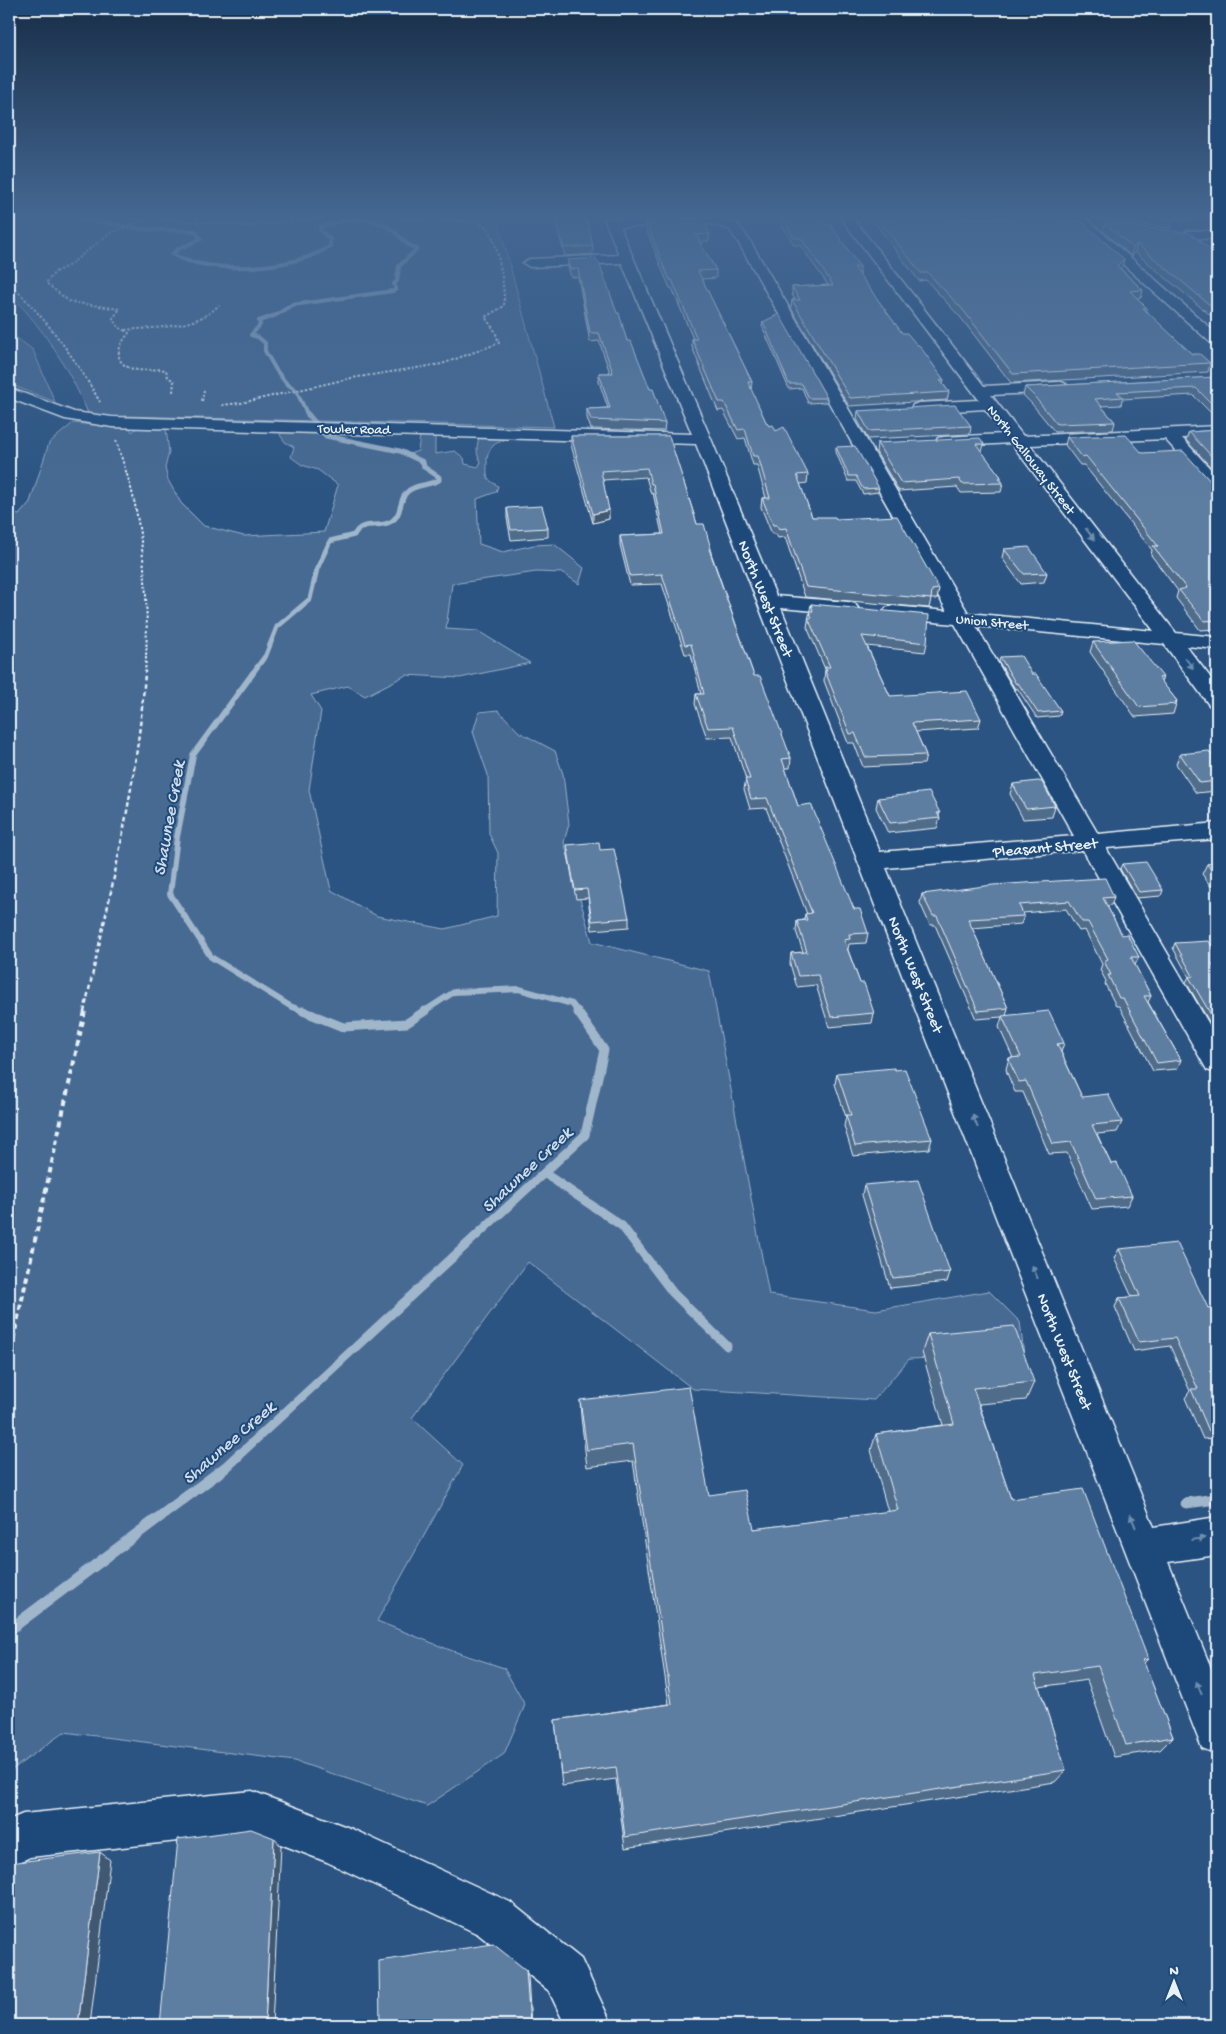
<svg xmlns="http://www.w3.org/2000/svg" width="1226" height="2034" viewBox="0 0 1226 2034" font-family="'Gochi Hand',sans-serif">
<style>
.green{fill:#476b93;stroke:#98aec6}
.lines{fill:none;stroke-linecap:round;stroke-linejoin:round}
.stream-far4{stroke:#a0b6cb;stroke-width:4}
.stream-far3{stroke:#a0b6cb;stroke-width:5}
.stream-far2{stroke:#a0b6cb;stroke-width:6}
.stream-far1{stroke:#a0b6cb;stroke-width:9}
.stream{stroke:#a0b6cb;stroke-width:11}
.minor-casing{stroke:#e8f1f8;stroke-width:3}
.highway-casing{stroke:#e8f1f8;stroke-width:3}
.path-far2{stroke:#e8f1f8;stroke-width:2;stroke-dasharray:2.5 2;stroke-linecap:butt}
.path-far1{stroke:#e8f1f8;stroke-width:2.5;stroke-dasharray:4.5 3;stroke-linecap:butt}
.path{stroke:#e8f1f8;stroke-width:4;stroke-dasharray:5.5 4.5;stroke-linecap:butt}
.minor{fill:#1f4a7a;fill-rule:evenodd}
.highway{fill:#1f4a7a;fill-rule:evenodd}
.wall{fill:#506c8a;stroke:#e8f1f8}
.shaded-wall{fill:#415871;stroke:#e8f1f8}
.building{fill:#5d7da1;stroke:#e8f1f8}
.oneway{fill:#6f8dac}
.labels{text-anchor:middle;stroke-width:4;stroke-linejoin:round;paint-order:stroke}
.far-street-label{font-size:14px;fill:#e8f1f8;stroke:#1f4a7a}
.street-label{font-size:16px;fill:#e8f1f8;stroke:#1f4a7a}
.water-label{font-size:18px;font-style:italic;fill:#d0dde9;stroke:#1f4a7a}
</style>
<rect width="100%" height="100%" fill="#2b5482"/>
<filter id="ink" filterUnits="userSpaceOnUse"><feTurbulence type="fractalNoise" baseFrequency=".02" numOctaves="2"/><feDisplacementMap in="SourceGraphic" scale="10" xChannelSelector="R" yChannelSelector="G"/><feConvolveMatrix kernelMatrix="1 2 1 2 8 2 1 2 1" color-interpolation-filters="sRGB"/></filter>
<g filter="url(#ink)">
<!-- green -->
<g class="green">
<path d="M9,218H497L554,427L125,416L132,432L137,428L166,429L169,452L165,468L168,480L181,503L204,526L244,536L324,532L338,485L318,470L302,465L291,457L294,447L285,442L280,435L283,431L322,432L326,436L335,439L409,454L418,451L420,435H435V454L455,451L464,458L465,464L478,467L481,462C475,454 477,445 479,437H507C503,443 498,441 494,445C488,451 487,456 487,463C487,477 485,478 498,486L496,492L477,499L479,544L503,552L534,545L554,544L584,568L579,584L563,573L536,572L452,584L446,629L478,631L530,663L460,678L406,675L365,696L348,686L311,695L321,711L309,790L331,890L377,916L445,929L497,916L498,853L489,834L488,775L473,732L479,712L498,710L519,732L555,751L563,774L569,824L564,842L592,942L709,971L769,1295L876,1310L989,1291L1020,1322L1024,1355L909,1359L874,1400L693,1389L528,1262L412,1418L463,1465L377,1621L450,1650L504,1668L525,1705L504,1754L427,1806L295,1761L64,1732L9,1772V513L19,515L30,502L49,443L73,423L93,425C73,375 47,332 9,293Z"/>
<path d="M9,332L33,350L55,402L9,384Z"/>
</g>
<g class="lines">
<!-- stream-far4 -->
<path class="stream-far4" d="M75,218L142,229L195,231L201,239L178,249L172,254C207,275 297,270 330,246V239L320,230V227C341,220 369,215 390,228C403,236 399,242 417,249L399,266L397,281L394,284L396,289L393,291L292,305L276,315L259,321L260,325L251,335L258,337L265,343V351L276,370L286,383L296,390L308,416"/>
<!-- stream-far3 -->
<path class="stream-far3" d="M252,674L266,655L277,627L310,599L317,569L330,541L354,535C363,518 379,530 392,521C402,514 399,501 406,493C413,484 429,486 439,480V477L424,467L423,462L400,451L326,436L308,414"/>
<!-- stream-far2 -->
<g class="stream-far2">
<path d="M253,673L193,755L177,837L170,894L211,957L290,1006L306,1012"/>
<path d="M423,1012L454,992L519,989L572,1004L578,1012"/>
</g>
<!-- stream-far1 -->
<g class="stream-far1">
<path d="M303,1011L343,1027L407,1023L425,1011"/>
<path d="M544,1173L622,1226L673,1293L727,1346"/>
<path d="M239,1455L585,1135L604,1050L577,1011"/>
</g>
<!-- stream -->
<g class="stream">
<path d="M1186,1503L1217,1499"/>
<path d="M9,1630L226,1467L240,1454"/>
</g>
<defs>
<g id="minor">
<path d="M604,218H616L617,220L717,218L737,223L750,241L968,613L1154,631L1011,443L944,447L938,446L936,442L938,438L944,437L1004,434L985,409L919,413L913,411L911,408L913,405L919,403L979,400L841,218H853L984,386L1061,382L1066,384L1069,387L1066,390L1061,392L991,395L1023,436L1217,426V436L1182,438L1217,476V491L1211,490L1165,439L1030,445L1176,633L1217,637V649L1186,646L1217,686V706L1209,705L1164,644L976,626L1098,834L1217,823V839L1106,848L1217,1038V1073L1207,1070L1083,850L886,868L1154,1527L1217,1517V1555L1168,1562L1217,1683V1754L1202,1748L1196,1733L696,444L112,427L65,419L9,398V388L74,412L112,417L692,434L622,263L530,267L523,263L530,259L619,255ZM711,224L729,229L738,242L947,611L893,606L886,608L883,612L886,616L893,618L955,624L1074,836L880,852L781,608L848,614L855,612L858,608L855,604L848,602L776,596L711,439L620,227Z"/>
<path d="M1084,219L1088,220L1217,334V345L1212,344L1080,226L1078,223Z"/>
<path d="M252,1791L352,1829L510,1902L581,1959L612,2025H565L549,1991L478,1934L327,1862L252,1833L30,1857L9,1867V1820L23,1814Z"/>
</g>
<path id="highway" d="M1187,231H1217V239L1183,238L1181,235Z"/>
</defs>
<!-- minor casing -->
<use href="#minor" class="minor-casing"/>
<!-- highway casing -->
<use href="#highway" class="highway-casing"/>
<!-- path-far2 -->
<g class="path-far2">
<path d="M150,218L110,233L68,266L55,272L46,283L70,302L120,309L113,318C116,327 122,329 129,333C115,349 113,366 138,370C148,371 157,368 166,370L168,377L174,381L173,392"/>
<path d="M151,218L249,226L321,218"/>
<path d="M9,283C46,318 75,358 100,402"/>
<path d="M125,330C156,327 196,329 219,305"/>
<path d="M202,401L204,390"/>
<path d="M222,405L241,403L352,378L442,364L499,343L495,331L485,317L504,306C505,288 498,243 488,229C486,226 481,224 478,222L400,218"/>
<path d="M116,440C123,463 132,487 136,510C146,564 149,619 145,674"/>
</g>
<!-- path-far1 -->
<path class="path-far1" d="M84,1012C109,900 137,788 145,673"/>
<!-- path -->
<path class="path" d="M9,1359L85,1011"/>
<!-- minor -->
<use href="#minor" class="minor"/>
<!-- highway -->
<use href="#highway" class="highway"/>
</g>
<!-- wall -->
<g class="wall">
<path d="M554,218H581L593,246V254L565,256Z"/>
<path d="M778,218H820L826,225L860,267V274H859L902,333L944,380L943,384L949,392L947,400L849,406L791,308L792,300H795L792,294V287L828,285L800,245H794Z"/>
<path d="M871,218H1055L1124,259L1122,266L1120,268L1143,290L1141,298H1137L1147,308L1146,312L1192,354L1210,363L1208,372L1011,383L961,318L926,280L919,281Z"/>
<path d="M1084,218H1210L1173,221L1171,228Z"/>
<path d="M646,221L710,234L709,241L700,242L716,270V278L702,279L752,382L751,390L766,422L769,426L776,431L808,474L807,483L800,484L812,517L836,519L939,589L937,599H931L929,608L805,597L785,537L778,538L776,534H772L761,507L762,498H766L757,465H753L745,438L738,439L723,410L718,411L692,347V339H693L672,288H670L663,272L646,229Z"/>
<path d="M1105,223L1217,255V320H1216L1135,252L1131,256L1103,231Z"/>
<path d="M568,260L597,262L627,341L665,423L664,431L591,429L587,418V409L608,408L599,382V373H610L599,341L590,342L578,277H571L568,267Z"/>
<path d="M763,322L827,398V402L808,403L802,388L789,389L762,326Z"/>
<path d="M1217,377V419L1193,395L1122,399L1121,405L1101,406L1115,422L1113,430L1055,432L1032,404L1023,395L1025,387Z"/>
<path d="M858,411L971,426L970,434L868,439L857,419Z"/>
<path d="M1217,430V474L1186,440L1189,432Z"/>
<path d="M571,436H669L697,524L711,549V553L754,676L791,758L790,768H785L798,806L854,909L868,933L866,943L849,944L848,949V950L860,983L874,1013L872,1023L829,1027L816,985L797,987L790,964L791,953L803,952L796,931L797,921L804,920L805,914H807L766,808L750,809L744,789L746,779L732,737L707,738L695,704L696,694H701L691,654H685L662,584L630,585L620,545V536L662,534L653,493L651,494L646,477L603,480L609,519L593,523L571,445Z"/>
<path d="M1067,437L1142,453L1212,483L1217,484V629L1200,630L1176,598L1178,591L1151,555L1152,550L1084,465H1080L1065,445Z"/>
<path d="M877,443L984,444L982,452L1001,477V480L1003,483L1001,492L961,493L957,487L899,491L876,452Z"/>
<path d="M836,447L879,488L878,492L863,494L856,481H848L836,452Z"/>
<path d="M507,508L548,528V537L511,540L507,518Z"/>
<path d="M1004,549L1047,573L1044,582L1021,584L1002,558Z"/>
<path d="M811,604L927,643L925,652L867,646L890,696L981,719L978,728L916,732L926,755L924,764L863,767L854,743H848L824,681L825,669L807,627Z"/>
<path d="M1093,642L1163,677L1161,681L1177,701L1173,714L1135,717L1090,652Z"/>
<path d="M1000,657L1032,674L1061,711L1059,716L1037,718L1017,688L1015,689L999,662Z"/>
<path d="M1180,754L1217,763V791L1196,793L1176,764Z"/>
<path d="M1013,784L1055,806L1052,817L1023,819L1010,794Z"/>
<path d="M878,798L940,813L939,816L940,818L937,828L888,833L876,808Z"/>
<path d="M567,845L600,850L629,918V927L592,930L588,898L576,899L568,854Z"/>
<path d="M1217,862V895L1202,874L1207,864Z"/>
<path d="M1122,864L1163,890L1161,896L1137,898L1120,869Z"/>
<path d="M922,894L1114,897L1111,905L1107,906L1122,935L1139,957L1135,965L1151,996L1148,1002L1181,1060L1177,1069L1153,1071L1119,1006H1116L1105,984L1106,981L1100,970L1102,964L1085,930L1079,931L1066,909L1023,913L1024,916L1021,924L972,928L1008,1008L1006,1016L1064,1043L1061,1052L1082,1097L1122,1122L1117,1132L1097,1134L1111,1164L1132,1196L1127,1206L1092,1209L1067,1153L1049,1154L1023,1092H1015L1007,1073L1006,1069L1009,1058H1013L999,1027L1002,1017L976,1019L935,925H930L920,903Z"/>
<path d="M1175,943L1217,955V969H1215L1217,972V1035L1186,982L1189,977L1173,948Z"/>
<path d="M837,1073L932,1139L929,1149L853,1156L844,1126L846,1117L835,1084Z"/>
<path d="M864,1185L950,1272L947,1282L890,1288L862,1195Z"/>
<path d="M1119,1249L1208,1308L1217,1307V1438L1203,1439L1185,1398L1190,1391L1170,1346L1134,1351L1115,1307L1119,1298L1132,1297L1114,1258Z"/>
<path d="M928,1334L1034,1382L1026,1400L979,1404L1011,1499L1148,1659L1144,1663L1173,1737L1160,1750L1114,1757L1087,1680L1039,1687L1066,1770L1055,1782L625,1848L616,1779L562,1786L555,1720L669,1704L633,1461L587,1467L581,1417L580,1400L709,1495L754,1529L888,1512L871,1450L876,1434L943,1425L922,1352Z"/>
</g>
<!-- shaded-wall -->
<g class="shaded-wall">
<path d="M1165,218H1210L1173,221Z"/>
<path d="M1137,244L1135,252L1131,256L1133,248Z"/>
<path d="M1124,259L1122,266L1115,273L1117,266Z"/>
<path d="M609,510V519L593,523V514Z"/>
<path d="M274,1838L281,1846L272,2025H265Z"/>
<path d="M100,1852L110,1860L90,2025H78Z"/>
<path d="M526,1970L528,1976L531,2025H530Z"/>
</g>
<!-- building -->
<g class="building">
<path d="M556,218H581V220L587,219L593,246L564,248Z"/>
<path d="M783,218H820L826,225H831L860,267H854L902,333H907L917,345H919L944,380H940L949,392L850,398L792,300H800L792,287L833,285L801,238H794Z"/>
<path d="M877,218H1055L1081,221L1124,259L1117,266L1143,290L1130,291L1147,308H1143L1192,354H1200L1210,363L1013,374L963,310L928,273H921Z"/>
<path d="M1148,218H1170L1173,221Z"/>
<path d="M702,219L710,234L696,235L716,270L698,271L752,382H748L766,422L769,426L773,425L776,431L784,427L808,474L797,475L812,517H835L836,519L897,516L939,589L932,590L931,599L806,587L786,528L779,529L777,525H773L762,498H770L758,456H753L745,429L738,430L724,402H719L692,339H697L672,280H670L663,265L646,221Z"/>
<path d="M1105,223L1190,233L1217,255V311L1137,244L1133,248Z"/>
<path d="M596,258L597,262H599L617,313H619L627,341H631L650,389H653L665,423L591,420L587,409L610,408L599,373H613L599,333H590L578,269H570L568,260Z"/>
<path d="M779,314L827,398H809L802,384H789L763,322Z"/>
<path d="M1217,377V409L1196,388L1117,392L1123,397L1095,399L1115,422L1057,424L1034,396L1025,387Z"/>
<path d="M955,405L971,426L869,431L858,411Z"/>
<path d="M1217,430V462L1189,432Z"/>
<path d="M1126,435L1142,453L1183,451L1212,483L1217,484V620L1204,621L1179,590L1186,588L1153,546H1158L1086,456L1082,457L1067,437Z"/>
<path d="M571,436H669L697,524H704L711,549H709L754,676H760L791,758L782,759L798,806L811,804L854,909H860L868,933L849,934L850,939L844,940L860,983H864L874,1013L831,1017L818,975L798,976L791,953L807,952L797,921L807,920L805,914L812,913L767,798L751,799L745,779H750L733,727L708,728L696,694H704L691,644L685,645L662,574L630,576L620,536L664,534L653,484H651L647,468L601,471L609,510L593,514Z"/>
<path d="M980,438L984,444H976L1001,477L999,478L1003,483L962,484L959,479L901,483L877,443Z"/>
<path d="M855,446L879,488L863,489L856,476H849L836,447Z"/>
<path d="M542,506L548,528L511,530L507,508Z"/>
<path d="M1029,547L1047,573L1024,574L1004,549Z"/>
<path d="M811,604L929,615L927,643L862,636L890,696L967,691L981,719L912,723L926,755L865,757L855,733L850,734L825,671H827L825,667H830L808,618H812L809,611H813Z"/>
<path d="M1133,640L1163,677L1159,678L1177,701L1175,702L1177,704L1139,707L1093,642Z"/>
<path d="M1021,656L1032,674H1036L1061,711L1038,713L1018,683L1016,684L1000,657Z"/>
<path d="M1209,751L1217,763V781L1200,783L1180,754Z"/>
<path d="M1038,781L1042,782L1055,806L1026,809L1013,784Z"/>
<path d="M929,792L940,813H937L940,818L890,823L878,798Z"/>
<path d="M599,842L600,850L614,849L629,918L592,921L587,889L575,890L567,845Z"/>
<path d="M1146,862L1163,890L1139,892L1122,864Z"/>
<path d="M1217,862V879L1207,864Z"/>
<path d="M1105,878L1114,897L1103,898L1122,935L1127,934L1139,957H1131L1151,996H1144L1181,1060L1157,1063L1123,998H1119L1108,975H1111L1104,961L1108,959L1088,922H1082L1069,901L1019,905L1024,916L968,919L1008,1008L978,1011L937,916H933L922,894L993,885Z"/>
<path d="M1209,941L1217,955V964H1212L1217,972V1025L1189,977L1193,976L1175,943Z"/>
<path d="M1049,1011L1064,1043L1057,1044L1082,1097L1108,1094L1122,1122L1092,1125L1111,1164L1117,1163L1132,1196L1096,1199L1071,1142L1053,1144L1026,1081L1019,1082L1010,1063L1009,1058L1021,1057L1002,1016Z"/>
<path d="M894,1068L895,1070L905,1069L932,1139L855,1146L846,1115H851L837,1073Z"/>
<path d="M918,1180L950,1272L893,1278L864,1185Z"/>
<path d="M1177,1243L1208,1308L1217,1307V1430L1209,1431L1191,1389H1198L1175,1338L1139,1342L1119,1298L1140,1296L1119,1249Z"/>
<path d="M1014,1326L1034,1382L973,1388L1011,1499L1083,1489L1148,1659L1143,1660L1173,1737L1126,1745L1098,1666L1035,1675L1066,1770L625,1837L616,1767L561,1774L555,1720L672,1704L633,1444L587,1450L580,1400L689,1387L709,1495L745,1490L754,1529L898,1510L876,1434L954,1424L928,1334Z"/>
<path d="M251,1829L274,1838L265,2025H160L178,1839Z"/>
<path d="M100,1852L78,2025H9V1863Z"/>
<path d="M493,1944L526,1970L530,2025H380L379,1961Z"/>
</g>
<!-- one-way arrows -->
<defs><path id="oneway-solid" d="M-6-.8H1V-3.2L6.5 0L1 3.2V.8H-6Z" transform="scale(1.25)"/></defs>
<g class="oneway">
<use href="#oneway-solid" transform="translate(1090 534) rotate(52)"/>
<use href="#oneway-solid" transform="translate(1189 663) rotate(53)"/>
<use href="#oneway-solid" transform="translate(975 1121) rotate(-112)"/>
<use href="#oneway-solid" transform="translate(1035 1272) rotate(-112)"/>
<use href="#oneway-solid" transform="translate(1133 1521) rotate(-112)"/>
<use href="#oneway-solid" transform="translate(1198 1539) rotate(-8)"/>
<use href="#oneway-solid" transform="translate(1199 1688) rotate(-112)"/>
</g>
</g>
<!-- sky -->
<linearGradient id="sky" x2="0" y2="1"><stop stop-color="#182e48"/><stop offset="0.43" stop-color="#446792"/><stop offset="1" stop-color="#446792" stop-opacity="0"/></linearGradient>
<rect width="1226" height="502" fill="url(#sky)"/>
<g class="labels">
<!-- far-street labels -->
<g class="far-street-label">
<text transform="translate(354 428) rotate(1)" y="5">Towler Road</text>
<text transform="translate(1032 459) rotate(52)" y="5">North Galloway Street</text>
<text transform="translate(992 621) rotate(5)" y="5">Union Street</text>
</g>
<!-- street labels -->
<g class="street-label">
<text transform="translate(767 598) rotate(68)" y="6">North West Street</text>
<text transform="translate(1045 846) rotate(-5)" y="6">Pleasant Street</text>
<text transform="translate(917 974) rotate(68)" y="6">North West Street</text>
<text transform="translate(1066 1351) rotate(68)" y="6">North West Street</text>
</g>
<!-- water labels -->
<g class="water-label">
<text transform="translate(168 818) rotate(-80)" y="6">Shawnee Creek</text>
<text transform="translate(526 1169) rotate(-43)" y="6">Shawnee Creek</text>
<text transform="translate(228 1442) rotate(-41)" y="6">Shawnee Creek</text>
</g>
</g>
<!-- margin -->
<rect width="1226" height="2034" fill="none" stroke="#1f4a7a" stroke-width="30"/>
<rect x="15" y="15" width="1196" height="2004" fill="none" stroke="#e8f1f8" stroke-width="2" filter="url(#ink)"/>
<!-- north arrow -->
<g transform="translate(1174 1982)" stroke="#1f4a7a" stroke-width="4" paint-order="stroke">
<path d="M0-4L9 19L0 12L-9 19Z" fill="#e8f1f8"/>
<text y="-8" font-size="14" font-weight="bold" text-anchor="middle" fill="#e8f1f8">N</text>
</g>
</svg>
